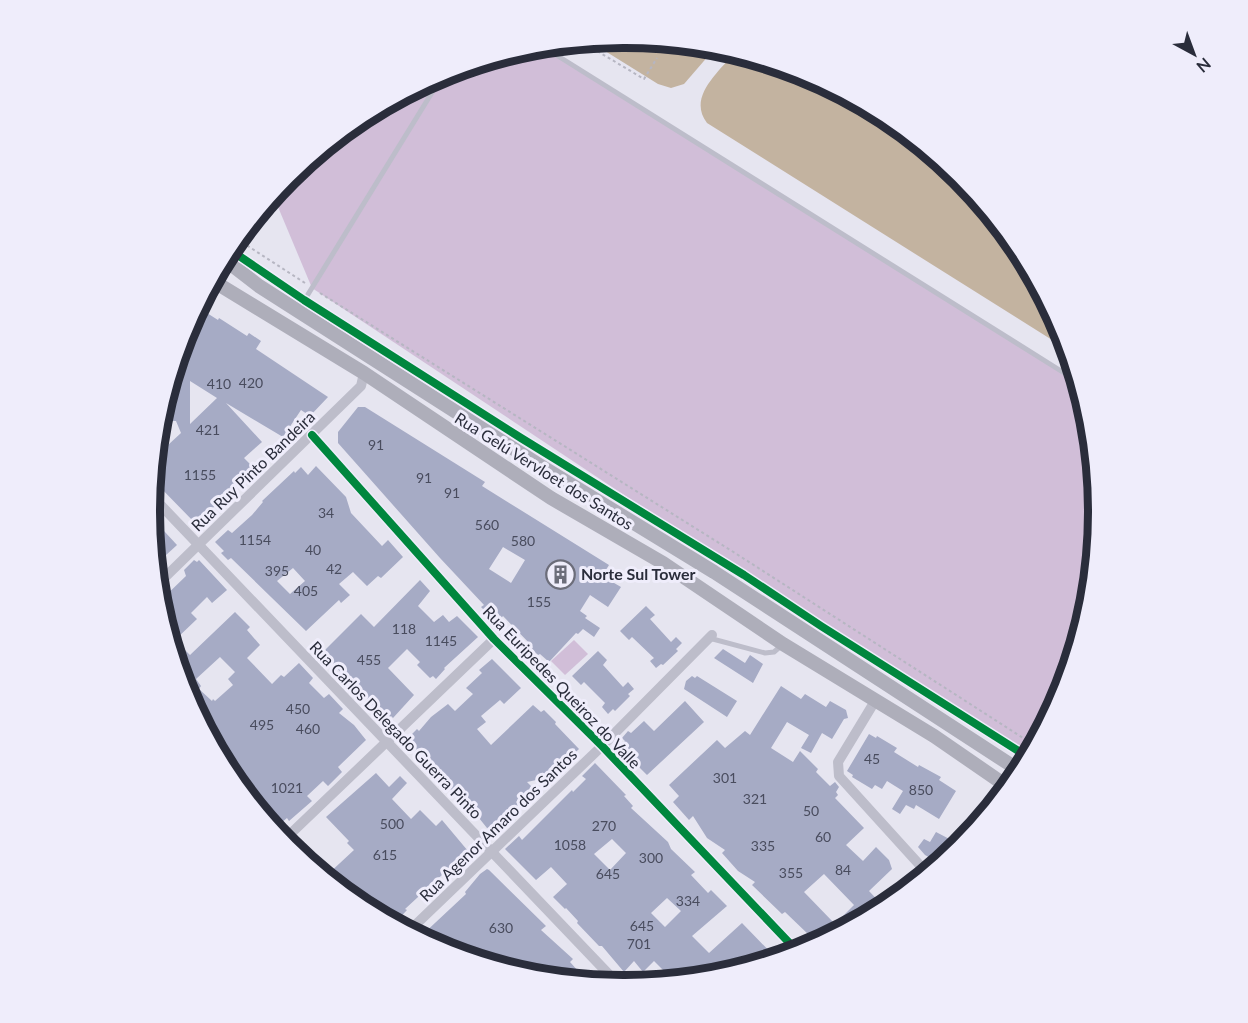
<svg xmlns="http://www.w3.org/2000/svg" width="1248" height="1023" viewBox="0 0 1248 1023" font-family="Lato,sans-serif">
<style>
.green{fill:#d1bed8}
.water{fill:#c3b3a0}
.building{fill:#a6abc5;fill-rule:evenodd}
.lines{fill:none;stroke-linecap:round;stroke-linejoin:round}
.path{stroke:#b6b6c2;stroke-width:2;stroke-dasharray:3 3;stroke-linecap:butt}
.lane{stroke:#bdbdca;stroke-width:5}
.street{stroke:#bdbdca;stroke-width:10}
.secondary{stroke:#aeaeba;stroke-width:14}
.cycleway-casing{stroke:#efedfb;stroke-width:11}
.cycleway{stroke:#00873e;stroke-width:8}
.labels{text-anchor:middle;stroke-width:6;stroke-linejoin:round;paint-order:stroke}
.number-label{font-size:14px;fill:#494c5e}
.street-label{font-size:16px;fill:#2a2d3b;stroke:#efedfb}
.poi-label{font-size:16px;font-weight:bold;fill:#2a2d3b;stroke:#efedfb;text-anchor:start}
.rim{fill:none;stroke:#2a2d3b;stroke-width:8}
</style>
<rect width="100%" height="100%" fill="#e6e5f0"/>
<!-- green -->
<g class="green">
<path d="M539,46L1077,381L1089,419L1098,512L1089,604L1062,693L1025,761L312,288L273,195L289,176L361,117L443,73Z"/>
<path d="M574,640L588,654L565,675L551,661Z"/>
</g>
<!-- water -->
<g class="water">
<path d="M624,38L716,47L684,84L671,88L658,84L589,41Z"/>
<path d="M735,52L806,74L888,118L959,177L1018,248L1062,330L1068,350L707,123C687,97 719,72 735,52Z"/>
</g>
<!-- building -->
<g class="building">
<path d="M199,308L218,320L219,318L247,336L249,333L261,341L256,349L328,397L310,416L301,410L283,437L226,403L262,442L244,458L254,468L227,496L195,523L153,480L155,457L181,433L176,421H160V415L186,330ZM190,381L217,398L190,424Z"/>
<path d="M358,407H365L485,482L482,486L609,565L602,576L621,587L608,607L590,595L580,611L587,616L585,618L600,628L594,637L583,629L578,634L576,633L549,662L540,654L538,655L532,649L533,647L503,616L497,623L481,607L484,605L440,558L338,443V432ZM503,547L525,560L511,583L489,569Z"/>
<path d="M316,466L346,497L351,513L382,546L388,540L403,557L381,578L378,576L367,586L353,572L339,584L350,595L341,603L339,600L306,631L231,558L228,560L221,553L224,551L215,542L228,530L232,533L252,515L263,502L262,501L294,471L295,473L301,467L308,475ZM293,568L305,581L290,594L277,581Z"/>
<path d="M151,517L177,545L165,556L153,543Z"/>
<path d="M194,560L197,562L199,560L227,590L212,603L207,597L191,613L197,619L175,640L190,655L235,612L250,627L247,630L260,645L247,658L272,684L281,675L284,677L299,663L313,678L309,683L324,698L329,694L343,709L339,713L354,725L366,740L338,767L342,772L328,786L323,781L307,796L312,801L289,821L287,818L281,823L270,811L268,813L252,796L254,794L228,767L232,764L214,746L186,693L159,602L186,576L184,570ZM220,657L235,672L228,679L233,685L215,701L213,699L212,701L199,689L201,686L196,679Z"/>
<path d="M420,580L430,591L418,606L434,622L443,615L449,622L457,616L478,637L444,668L445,669L436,679L433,676L430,678L417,665L420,662L407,649L388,668L414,695L393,718L391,716L387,719L322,653L361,614L374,627Z"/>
<path d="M646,606L655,615L650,619L671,642L676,637L682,643L676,649L678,651L663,665L661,664L656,668L650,661L654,658L632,637L629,640L620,631Z"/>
<path d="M723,649L745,663L750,655L763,664L753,683L714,658Z"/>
<path d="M598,651L607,660L603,665L623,687L628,682L634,689L628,694L630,696L615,711L613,709L608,714L602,707L605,703L584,682L581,685L572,676Z"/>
<path d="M492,659L521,688L504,704L500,700L481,716L486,722L477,729L491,745L533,705L541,712L544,710L556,722L555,724L579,749L550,777L527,782L532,787L516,802L519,805L491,833L475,813H472L432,769L431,770L404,742L417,729L419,731L431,717L448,704L455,711L473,694L466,688L482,673L479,670Z"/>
<path d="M692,676L695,678L697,676L737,701L727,717L684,689L686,681Z"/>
<path d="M781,686L801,699L805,694L826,707L830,701L846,710L848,718L844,719L832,739L822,733L811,753L801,748L809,735L787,722L771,748L793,762L800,751L818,769L816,772L830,786L835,782L839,787L836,792L838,795L835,798L864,828L846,845L863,861L876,847L889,860L892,869L869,891L884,907L822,941L813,931L809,935L785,912L782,914L752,885L755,882L738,871L722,853L725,850L707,838L693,816L689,820L673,802L679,796L669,785L717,740L725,748L745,731L750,735ZM824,874L854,905L835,924L804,892Z"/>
<path d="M685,701L704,722L647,775L619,747L625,741L622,738L628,731L631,733L644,721L654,731Z"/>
<path d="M869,734L876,738L877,736L897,748L894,752L918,767L919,765L941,777L939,780L956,791L939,819L916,805L914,809L906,805L900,814L892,809L903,791L887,781L882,789L875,785L872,789L852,777L853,775L847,771Z"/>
<path d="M595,763L626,795L624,796L633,806L631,808L668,842L671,849L695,872L691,875L708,893L711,890L727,906L692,936L709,953L742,923L776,958L716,976L674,981L654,961L643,972L634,961L624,972L602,946H599L577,923L578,921L566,908L565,909L553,897L567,884L551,867L536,880L505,849L519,836L522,840L572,790L573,792L586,779L582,776ZM612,839L626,853L610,870L594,854ZM667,898L681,911L665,927L651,913Z"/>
<path d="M376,773L389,787L400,776L407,783L392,799L411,819L420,810L436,826L442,820L468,851L405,909L407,910L394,924L360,905L326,876L354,850L347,843L349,841L326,817Z"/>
<path d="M936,832L957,843L950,854L939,863L925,855L918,847L924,839L930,842Z"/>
<path d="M487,869L489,870L546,926L541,930L573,959L570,962L588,982L531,976L442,949L420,937L466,894L465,892L480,874Z"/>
</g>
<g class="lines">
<!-- path -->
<g class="path">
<path d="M582,42L644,79L657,58"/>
<path d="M598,52L606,39"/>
<path d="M237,239L305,283"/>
<path d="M320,293L735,553L1034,745"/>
</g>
<!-- lane -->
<g class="lane">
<path d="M542,46L1077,381"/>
<path d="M299,309L444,73"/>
<path d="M709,638L765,653L774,652L782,645"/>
</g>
<!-- street -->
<g class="street">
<path d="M312,435L494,639L602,746L798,952"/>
<path d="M152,496L619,985"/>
<path d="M157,585L361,386L364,373"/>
<path d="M875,701L838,762L839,776L927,873"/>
<path d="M284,840L494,639"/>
<path d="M409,931L602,746L712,635"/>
</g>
<!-- secondary -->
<g class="secondary">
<path d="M224,259L259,286L539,465L714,572L1020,771"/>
<path d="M213,281L364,373L551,498L663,563L783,644L934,736L1008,787"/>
</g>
<defs>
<g id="cycleway">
<path d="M229,249L304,300L521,438L744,575L821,626L1028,757"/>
<path d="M312,435L494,639L602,746L798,952"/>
</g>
</defs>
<!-- cycleway casing -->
<use href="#cycleway" class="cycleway-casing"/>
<!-- cycleway -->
<use href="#cycleway" class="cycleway"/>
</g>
<!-- icons -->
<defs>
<symbol id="building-ring" viewBox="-11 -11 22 22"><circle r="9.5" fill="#efedfb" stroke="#6c6d7a" stroke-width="1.5"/><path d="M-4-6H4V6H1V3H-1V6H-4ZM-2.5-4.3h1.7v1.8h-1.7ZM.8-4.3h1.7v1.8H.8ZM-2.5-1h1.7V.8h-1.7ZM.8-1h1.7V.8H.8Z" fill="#6c6d7a"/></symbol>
</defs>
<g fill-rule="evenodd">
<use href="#building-ring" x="544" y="558" width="33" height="33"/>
</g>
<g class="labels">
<!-- number labels -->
<g class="number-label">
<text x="251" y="388">420</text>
<text x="219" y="389">410</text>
<text x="208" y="435">421</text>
<text x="376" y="450">91</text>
<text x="200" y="480">1155</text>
<text x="424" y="483">91</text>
<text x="452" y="498">91</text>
<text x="326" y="518">34</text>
<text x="487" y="530">560</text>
<text x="255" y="545">1154</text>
<text x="523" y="546">580</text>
<text x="313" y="555">40</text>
<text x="334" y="574">42</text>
<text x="277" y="576">395</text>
<text x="306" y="596">405</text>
<text x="539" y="607">155</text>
<text x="404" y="634">118</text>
<text x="441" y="646">1145</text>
<text x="369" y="665">455</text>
<text x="298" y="714">450</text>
<text x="262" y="730">495</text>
<text x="308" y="734">460</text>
<text x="872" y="764">45</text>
<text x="725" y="783">301</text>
<text x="287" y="793">1021</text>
<text x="921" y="795">850</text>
<text x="755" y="804">321</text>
<text x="811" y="816">50</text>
<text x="392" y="829">500</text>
<text x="604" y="831">270</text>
<text x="823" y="842">60</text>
<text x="570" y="850">1058</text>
<text x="763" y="851">335</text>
<text x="385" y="860">615</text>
<text x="651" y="863">300</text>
<text x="843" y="875">84</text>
<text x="791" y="878">355</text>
<text x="608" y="879">645</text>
<text x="688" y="906">334</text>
<text x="642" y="931">645</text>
<text x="501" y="933">630</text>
<text x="639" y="949">701</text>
</g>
<!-- street labels -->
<g class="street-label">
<text transform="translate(253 471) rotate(-44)" y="6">Rua Ruy Pinto Bandeira</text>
<text transform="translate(544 471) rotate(32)" y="6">Rua Gelú Vervloet dos Santos</text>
<text transform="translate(562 687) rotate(46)" y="6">Rua Euripedes Queiroz do Valle</text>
<text transform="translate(396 730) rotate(46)" y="6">Rua Carlos Delegado Guerra Pinto</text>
<text transform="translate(498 825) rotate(-44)" y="6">Rua Agenor Amaro dos Santos</text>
</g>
<!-- poi labels -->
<g class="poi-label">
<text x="581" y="580">Norte Sul Tower</text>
</g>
</g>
<!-- crop -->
<path d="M0 0H1248V1023H0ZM623 48H625A463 463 0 0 1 1088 511V512A463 463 0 0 1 625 975H623A463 463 0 0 1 160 512V511A463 463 0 0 1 623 48Z" fill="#efedfb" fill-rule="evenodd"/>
<path class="rim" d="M623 48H625A463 463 0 0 1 1088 511V512A463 463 0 0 1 625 975H623A463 463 0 0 1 160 512V511A463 463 0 0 1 623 48Z"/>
<!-- north arrow -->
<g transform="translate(1194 54) rotate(139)" stroke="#efedfb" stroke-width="4.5" paint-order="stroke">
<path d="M0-4.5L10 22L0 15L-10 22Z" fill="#2a2d3b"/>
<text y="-9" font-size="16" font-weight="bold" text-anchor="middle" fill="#2a2d3b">N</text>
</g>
</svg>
